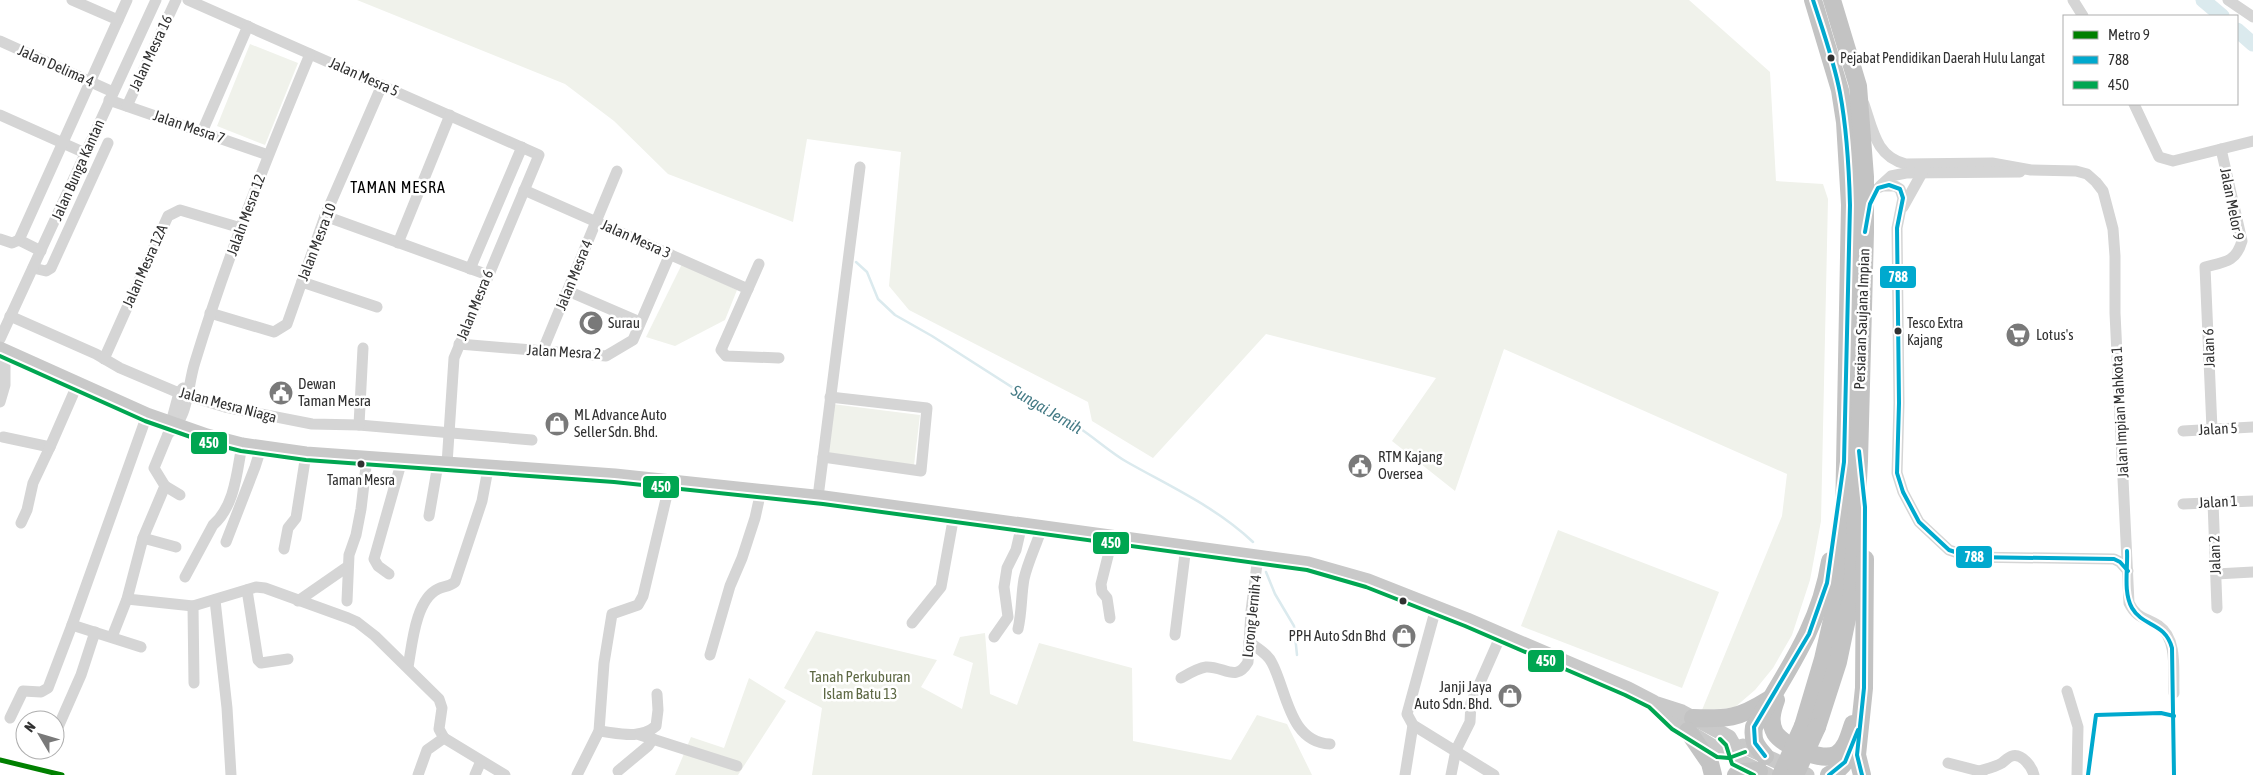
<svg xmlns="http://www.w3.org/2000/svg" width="2253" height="775" viewBox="0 0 2253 775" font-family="'Asap Condensed',sans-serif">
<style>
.green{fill:#f0f2eb}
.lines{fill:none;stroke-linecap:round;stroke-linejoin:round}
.stream{stroke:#dbeaee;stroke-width:2.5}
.river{stroke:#dbeaee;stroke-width:15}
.minor{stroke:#d5d5d5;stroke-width:11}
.major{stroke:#c9c9c9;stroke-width:15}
.highway{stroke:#c3c3c3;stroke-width:18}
.highway-bridge{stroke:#c3c3c3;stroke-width:18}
.bus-1-casing{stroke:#fff;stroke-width:8}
.bus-2-casing{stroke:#fff;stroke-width:8}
.bus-1{stroke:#00a9ce;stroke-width:4}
.bus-2{stroke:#00a651;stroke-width:4}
.metro-1-casing{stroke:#fff;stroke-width:9}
.metro-1{stroke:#008000;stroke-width:5}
.bus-dot{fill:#313131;stroke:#fff;stroke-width:2}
.labels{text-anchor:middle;stroke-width:5;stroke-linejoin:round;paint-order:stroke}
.bus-label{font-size:14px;fill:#313131;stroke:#fff;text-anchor:start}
.street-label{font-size:15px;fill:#313131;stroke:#fff}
.poi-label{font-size:15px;fill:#313131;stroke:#fff;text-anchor:start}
.park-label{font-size:15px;fill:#5d6843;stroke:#fff}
.neighbourhood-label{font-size:16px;letter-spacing:1px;fill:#000;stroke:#fff}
.water-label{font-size:16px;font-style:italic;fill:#447a85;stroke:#fff}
.line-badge{stroke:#fff;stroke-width:2}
.badge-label{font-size:14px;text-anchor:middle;font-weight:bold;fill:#fff}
</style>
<rect width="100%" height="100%" fill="#fff"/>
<!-- green -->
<g class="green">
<path d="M357,0H1689L1770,72L1776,181L1823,184L1828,199L1821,521L1810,580L1792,635L1773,668L1755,690L1734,708L1702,710L1782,516L1787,474L1504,349L1455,491L1392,441L1436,378L1266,334L1153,458L1092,421L1088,402L909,310L889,286L901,152L807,139L793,222L668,174L614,121L565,84Z"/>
<path d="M250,44L298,63L265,145L217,126Z"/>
<path d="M682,264L737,290L725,320L675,346L646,337Z"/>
<path d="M832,404L920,415L914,465L826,455Z"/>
<path d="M1558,530L1719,592L1682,688L1521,626Z"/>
<path d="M816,631L937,660L921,687L962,709L973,663L953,655L960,637L985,633L990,694L1017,705L1039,643L1132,668L1133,741L1231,760L1257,715L1287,724L1312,775H812L822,708L784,688Z"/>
<path d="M749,678L786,701L738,775H675L691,737L724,748Z"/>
</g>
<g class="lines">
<!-- stream -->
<g class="stream">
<path d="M856,262L867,272L878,299L895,315L932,336L1057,416C1083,426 1103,448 1127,462C1171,487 1216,507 1253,542"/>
<path d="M1266,572L1275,594L1294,626L1297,655"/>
</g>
<!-- river -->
<g class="river">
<path d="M2203,0L2222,16"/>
<path d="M2237,30L2253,44"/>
</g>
<!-- minor -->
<g class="minor">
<path d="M72,0L118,20"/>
<path d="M188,0L539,155L454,358L447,464"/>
<path d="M2073,0L2083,16"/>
<path d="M2228,0L2253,17"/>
<path d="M0,41L113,92"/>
<path d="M109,100L268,155"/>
<path d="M1864,104C1873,130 1876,157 1906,164L1992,163L2031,170L2076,171L2087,174L2096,182L2103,191L2113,229L2115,256V313L2129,603C2137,619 2145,617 2159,626C2178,639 2173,672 2174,693"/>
<path d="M2134,104L2159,157L2173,161L2253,141"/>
<path d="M127,106L176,0"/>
<path d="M0,115L85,153"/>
<path d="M202,132L248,26"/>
<path d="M1880,186L1891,176L1906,173L2020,172"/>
<path d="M1878,188L1883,186H1895L1900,189L1903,198L1897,228L1899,403L1897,473L1903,492L1919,522L1949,550L1970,557L2114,559L2120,562L2128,571"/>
<path d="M524,190L748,289"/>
<path d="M1903,207L1922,173L1923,168"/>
<path d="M325,216L488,275"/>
<path d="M0,239L12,243L19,240L41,251"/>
<path d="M19,240L127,0"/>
<path d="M398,243L450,115"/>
<path d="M759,264L721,350L726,356L779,358"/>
<path d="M33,268L46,271L51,268L108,143"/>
<path d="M470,269L522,147"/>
<path d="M302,282L377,307"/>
<path d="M568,291L640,322"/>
<path d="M210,313L274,332L287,324L325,216L382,85"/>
<path d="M10,316L96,354L120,368L179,393L225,407L312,424L359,425L532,440"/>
<path d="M0,339L156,0"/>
<path d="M459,344L606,356L633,340L670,254"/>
<path d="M542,352L617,171"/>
<path d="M104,359L168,216L180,210L241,228"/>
<path d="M0,402L5,385V352"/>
<path d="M359,425L363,348"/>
<path d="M2212,429L2205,267C2225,262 2236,262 2242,241L2221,149"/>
<path d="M2183,431L2253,427"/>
<path d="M168,434C189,418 187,387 195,362C227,257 268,155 310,54"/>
<path d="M3,437L50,447L78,383"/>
<path d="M823,457L921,471L927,408L830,397"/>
<path d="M165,486L180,495"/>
<path d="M818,497L860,167"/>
<path d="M2213,502L2217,608"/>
<path d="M2183,504L2253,501"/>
<path d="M429,516L438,464"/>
<path d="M21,523L27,510L33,483L50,447"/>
<path d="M143,538L176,547"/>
<path d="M226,542L255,467L261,448"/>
<path d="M284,549L288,528L296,518L306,454"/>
<path d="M389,574L378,566L374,559L402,460"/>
<path d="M2216,574L2253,572"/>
<path d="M185,577L213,525C235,506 237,471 242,445"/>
<path d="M247,590L258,660L261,663L288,659"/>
<path d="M127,599L193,606L256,587L265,588L348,618L357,622L375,636L439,699L442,708L439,729L444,738L427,750L418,775"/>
<path d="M215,600L227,708L231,775"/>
<path d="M298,601L347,567"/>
<path d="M347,601L349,555L356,535L361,509L367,458"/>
<path d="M193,606L194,683"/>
<path d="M1436,608L1407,714L1413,725L1494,775"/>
<path d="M1110,618L1107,598L1102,592L1101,584L1113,536"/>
<path d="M912,623L941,587L954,515"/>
<path d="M72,625L141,647"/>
<path d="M1018,629C1022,612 1021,596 1024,579C1028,561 1037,544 1042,527"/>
<path d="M1175,635L1186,546"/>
<path d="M112,637L127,599L143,538L165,486L154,468L168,434L179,393L183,388"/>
<path d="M994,637L1008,617L1004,587L1007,568L1016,550L1022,524"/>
<path d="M1249,642C1257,648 1268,654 1272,663C1287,691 1289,742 1330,744"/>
<path d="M710,655L730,586L742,558L755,518L761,491"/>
<path d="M408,667C412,646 415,600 438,589C444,586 449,587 455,582L482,501L488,469"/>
<path d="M1181,678C1188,674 1198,668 1206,667C1224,666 1236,683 1248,662L1251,611L1258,556"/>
<path d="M2067,691L2078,727L2077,775"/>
<path d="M10,718L23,691L41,692L48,688L72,625L147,415"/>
<path d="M599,731C618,733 640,740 656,726L658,710L657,694"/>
<path d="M55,734L81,675L95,632"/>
<path d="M640,735L737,766"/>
<path d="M444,738L505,775"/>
<path d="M1948,763L1979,771L1982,775"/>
<path d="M618,771L648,746L653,739"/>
<path d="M1979,771C1987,769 1995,767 2002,763C2005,761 2008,757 2012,756C2022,753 2032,767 2034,775"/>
<path d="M475,775L481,761"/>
<path d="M577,775L599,731L604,663L612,614L638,605L643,596L670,482"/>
<path d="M1405,775L1413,725"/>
<path d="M1451,775L1456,750L1470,722L1471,703L1501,635"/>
</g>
<!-- major -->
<g class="major">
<path d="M0,349L147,415L207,436L242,445L306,454L615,476L824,498L1308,564L1368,581L1467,620L1628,689L1653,702L1676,724L1720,751L1728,752L1743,746L1807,775"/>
<path d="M1657,704L1682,712L1729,737L1733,744L1737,760L1768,775"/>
</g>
<!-- highway -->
<g class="highway">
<path d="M1776,700C1772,711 1769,722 1775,733C1783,746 1823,763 1837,754C1847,747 1849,735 1853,724"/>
<path d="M1693,718C1727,719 1738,719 1768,700"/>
<path d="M1803,726L1823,659L1838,594L1844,518L1850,205L1845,122L1840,90L1813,0"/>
<path d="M1817,727L1838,662L1852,595L1859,461L1865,232V177L1858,86L1832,0"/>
<path d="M1688,731L1710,763L1713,775"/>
<path d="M1765,756C1756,746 1752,741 1754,727C1786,672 1820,626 1830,561"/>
<path d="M1736,775L1743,772L1759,771"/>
<path d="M1829,775C1844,768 1848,758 1854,742"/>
<path d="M1862,775L1857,755L1864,688L1865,559"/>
</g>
<!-- highway-bridge -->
<g class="highway-bridge">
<path d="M1781,775L1803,726"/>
<path d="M1795,775L1817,727"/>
</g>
<defs>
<g id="bus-1">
<path d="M1865,232L1870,204L1878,188L1889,185L1900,189L1903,198L1897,228L1899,403L1897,473L1903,492L1919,522L1949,550L1970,557L2114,559L2120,562L2128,571"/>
<path d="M1859,451L1865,507L1864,688L1857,755L1862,775"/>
<path d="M2127,551C2128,569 2123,592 2132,608C2143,627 2165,622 2172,648L2174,775"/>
<path d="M1765,756L1755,743L1754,727L1809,634L1827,583L1844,462L1850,205C1849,168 1847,130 1840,93C1834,61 1823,31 1813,0"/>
<path d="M1829,775L1845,762L1858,730"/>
<path d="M2088,775L2096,715L2161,713L2174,716"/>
</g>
<g id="bus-2">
<path d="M0,356L145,421L205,442L241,451L306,460L614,482L823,504L1307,570L1366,587L1465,626L1625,695L1649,707L1672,729L1717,757L1729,758L1745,752"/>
<path d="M1720,739L1726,745L1732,764L1754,775"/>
</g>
</defs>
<!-- bus-1 casing -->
<use href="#bus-1" class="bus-1-casing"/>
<!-- bus-2 casing -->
<use href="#bus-2" class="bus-2-casing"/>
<!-- bus-1 -->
<use href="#bus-1" class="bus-1"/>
<!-- bus-2 -->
<use href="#bus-2" class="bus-2"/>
<defs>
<path id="metro-1" d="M0,760L62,775"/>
</defs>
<!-- metro-1 casing -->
<use href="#metro-1" class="metro-1-casing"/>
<!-- metro-1 -->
<use href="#metro-1" class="metro-1"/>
</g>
<!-- icons -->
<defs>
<symbol id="mosque-disc" viewBox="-11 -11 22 22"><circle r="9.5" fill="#797979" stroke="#fff"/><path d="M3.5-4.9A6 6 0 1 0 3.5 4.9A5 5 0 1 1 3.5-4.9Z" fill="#fff"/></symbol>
<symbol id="supermarket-disc" viewBox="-11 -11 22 22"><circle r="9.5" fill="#797979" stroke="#fff"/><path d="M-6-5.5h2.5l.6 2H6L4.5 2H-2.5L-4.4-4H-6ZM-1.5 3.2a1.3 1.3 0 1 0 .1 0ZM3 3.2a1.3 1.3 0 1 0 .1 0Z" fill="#fff"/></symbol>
<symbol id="civic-disc" viewBox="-11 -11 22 22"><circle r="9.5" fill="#797979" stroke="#fff"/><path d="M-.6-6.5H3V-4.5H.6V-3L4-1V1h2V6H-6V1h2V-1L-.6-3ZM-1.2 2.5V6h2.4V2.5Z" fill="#fff"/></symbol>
<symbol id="shop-disc" viewBox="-11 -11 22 22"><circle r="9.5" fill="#797979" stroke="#fff"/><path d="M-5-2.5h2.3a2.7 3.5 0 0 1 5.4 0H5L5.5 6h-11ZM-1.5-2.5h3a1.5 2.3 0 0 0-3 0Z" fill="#fff"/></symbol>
</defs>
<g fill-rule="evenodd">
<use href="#mosque-disc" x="577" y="309" width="28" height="28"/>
<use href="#supermarket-disc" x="2004" y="321" width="28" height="28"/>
<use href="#civic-disc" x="267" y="379" width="28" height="28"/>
<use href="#shop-disc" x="543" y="410" width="28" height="28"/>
<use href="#civic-disc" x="1346" y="452" width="28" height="28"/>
<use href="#shop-disc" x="1390" y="622" width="28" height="28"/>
<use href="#shop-disc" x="1496" y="682" width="28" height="28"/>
</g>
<!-- markers -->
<g class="bus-dot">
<circle cx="1831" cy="58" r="4.5"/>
<circle cx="1898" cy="331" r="4.5"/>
<circle cx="361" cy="464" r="4.5"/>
<circle cx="1403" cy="601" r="4.5"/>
</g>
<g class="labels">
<!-- bus labels -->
<g class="bus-label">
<text x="1840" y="63">Pejabat Pendidikan Daerah Hulu Langat</text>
<text x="1907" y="328">Tesco Extra<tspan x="1907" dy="17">Kajang</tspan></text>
<text x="361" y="485" text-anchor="middle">Taman Mesra</text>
</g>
<!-- street labels -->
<g class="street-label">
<text transform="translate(151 53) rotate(-65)" y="5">Jalan Mesra 16</text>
<text transform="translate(56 66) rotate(24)" y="5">Jalan Delima 4</text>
<text transform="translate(364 77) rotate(24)" y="5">Jalan Mesra 5</text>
<text transform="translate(189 127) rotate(19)" y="5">Jalan Mesra 7</text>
<text transform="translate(78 170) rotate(-66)" y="5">Jalan Bunga Kantan</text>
<text transform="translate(2232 204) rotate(79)" y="5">Jalan Melor 9</text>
<text transform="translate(246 215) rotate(-70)" y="5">Jalaln Mesra 12</text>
<text transform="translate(636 239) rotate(24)" y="5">Jalan Mesra 3</text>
<text transform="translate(317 242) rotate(-69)" y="5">Jalan Mesra 10</text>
<text transform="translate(145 266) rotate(-66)" y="5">Jalan Mesra 12A</text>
<text transform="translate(574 275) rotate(-68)" y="5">Jalan Mesra 4</text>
<text transform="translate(475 305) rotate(-68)" y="5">Jalan Mesra 6</text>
<text transform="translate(1862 319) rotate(-88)" y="5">Persiaran Saujana Impian</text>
<text transform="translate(2209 348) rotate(-92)" y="5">Jalan 6</text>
<text transform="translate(564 352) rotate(3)" y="5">Jalan Mesra 2</text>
<text transform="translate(228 405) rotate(15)" y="5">Jalan Mesra Niaga</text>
<text transform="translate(2120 412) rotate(-93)" y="5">Jalan Impian Mahkota 1</text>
<text transform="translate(2218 429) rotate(-3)" y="5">Jalan 5</text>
<text transform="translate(2218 502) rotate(-3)" y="5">Jalan 1</text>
<text transform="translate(2215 555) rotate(-92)" y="5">Jalan 2</text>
<text transform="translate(1252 616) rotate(-84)" y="5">Lorong Jernih 4</text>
</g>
<!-- poi labels -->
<g class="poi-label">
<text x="608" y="328">Surau</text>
<text x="2036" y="340">Lotus's</text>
<text x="298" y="389">Dewan<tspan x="298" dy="17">Taman Mesra</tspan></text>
<text x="574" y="420">ML Advance Auto<tspan x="574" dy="17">Seller Sdn. Bhd.</tspan></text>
<text x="1378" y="462">RTM Kajang<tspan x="1378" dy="17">Oversea</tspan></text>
<text x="1386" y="641" text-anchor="end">PPH Auto Sdn Bhd</text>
<text x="1492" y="692" text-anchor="end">Janji Jaya<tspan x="1492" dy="17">Auto Sdn. Bhd.</tspan></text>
</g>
<!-- park labels -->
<g class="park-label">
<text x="860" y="682">Tanah Perkuburan<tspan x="860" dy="17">Islam Batu 13</tspan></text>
</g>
<!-- neighbourhood labels -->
<g class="neighbourhood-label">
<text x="398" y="193">TAMAN MESRA</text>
</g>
<!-- water labels -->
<g class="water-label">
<text transform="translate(1047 409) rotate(31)" y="6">Sungai Jernih</text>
</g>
</g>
<g class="line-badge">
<rect x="1879" y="265" width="38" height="24" rx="5" fill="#00a9ce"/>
<rect x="190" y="431" width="38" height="24" rx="5" fill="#00a651"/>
<rect x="642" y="475" width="38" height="24" rx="5" fill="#00a651"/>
<rect x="1092" y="531" width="38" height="24" rx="5" fill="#00a651"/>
<rect x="1955" y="545" width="38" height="24" rx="5" fill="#00a9ce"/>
<rect x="1527" y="649" width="38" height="24" rx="5" fill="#00a651"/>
</g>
<g class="badge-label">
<text x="1898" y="282">788</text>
<text x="209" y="448">450</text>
<text x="661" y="492">450</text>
<text x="1111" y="548">450</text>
<text x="1974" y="562">788</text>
<text x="1546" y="666">450</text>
</g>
<!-- legend -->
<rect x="2063" y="15" width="175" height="90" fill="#ffffff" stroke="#adadad"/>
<rect x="2073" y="31" width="25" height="8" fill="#008000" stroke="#adadad"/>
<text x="2108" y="40" font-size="15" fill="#313131">Metro 9</text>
<rect x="2073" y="56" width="25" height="8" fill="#00a9ce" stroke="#adadad"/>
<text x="2108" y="65" font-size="15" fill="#313131">788</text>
<rect x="2073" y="81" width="25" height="8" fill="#00a651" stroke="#adadad"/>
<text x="2108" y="90" font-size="15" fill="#313131">450</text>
<!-- north arrow -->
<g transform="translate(40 735) rotate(308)"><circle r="24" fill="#ffffff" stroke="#adadad"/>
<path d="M0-4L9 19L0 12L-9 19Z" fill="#797979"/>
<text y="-8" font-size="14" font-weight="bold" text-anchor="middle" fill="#313131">N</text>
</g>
</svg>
